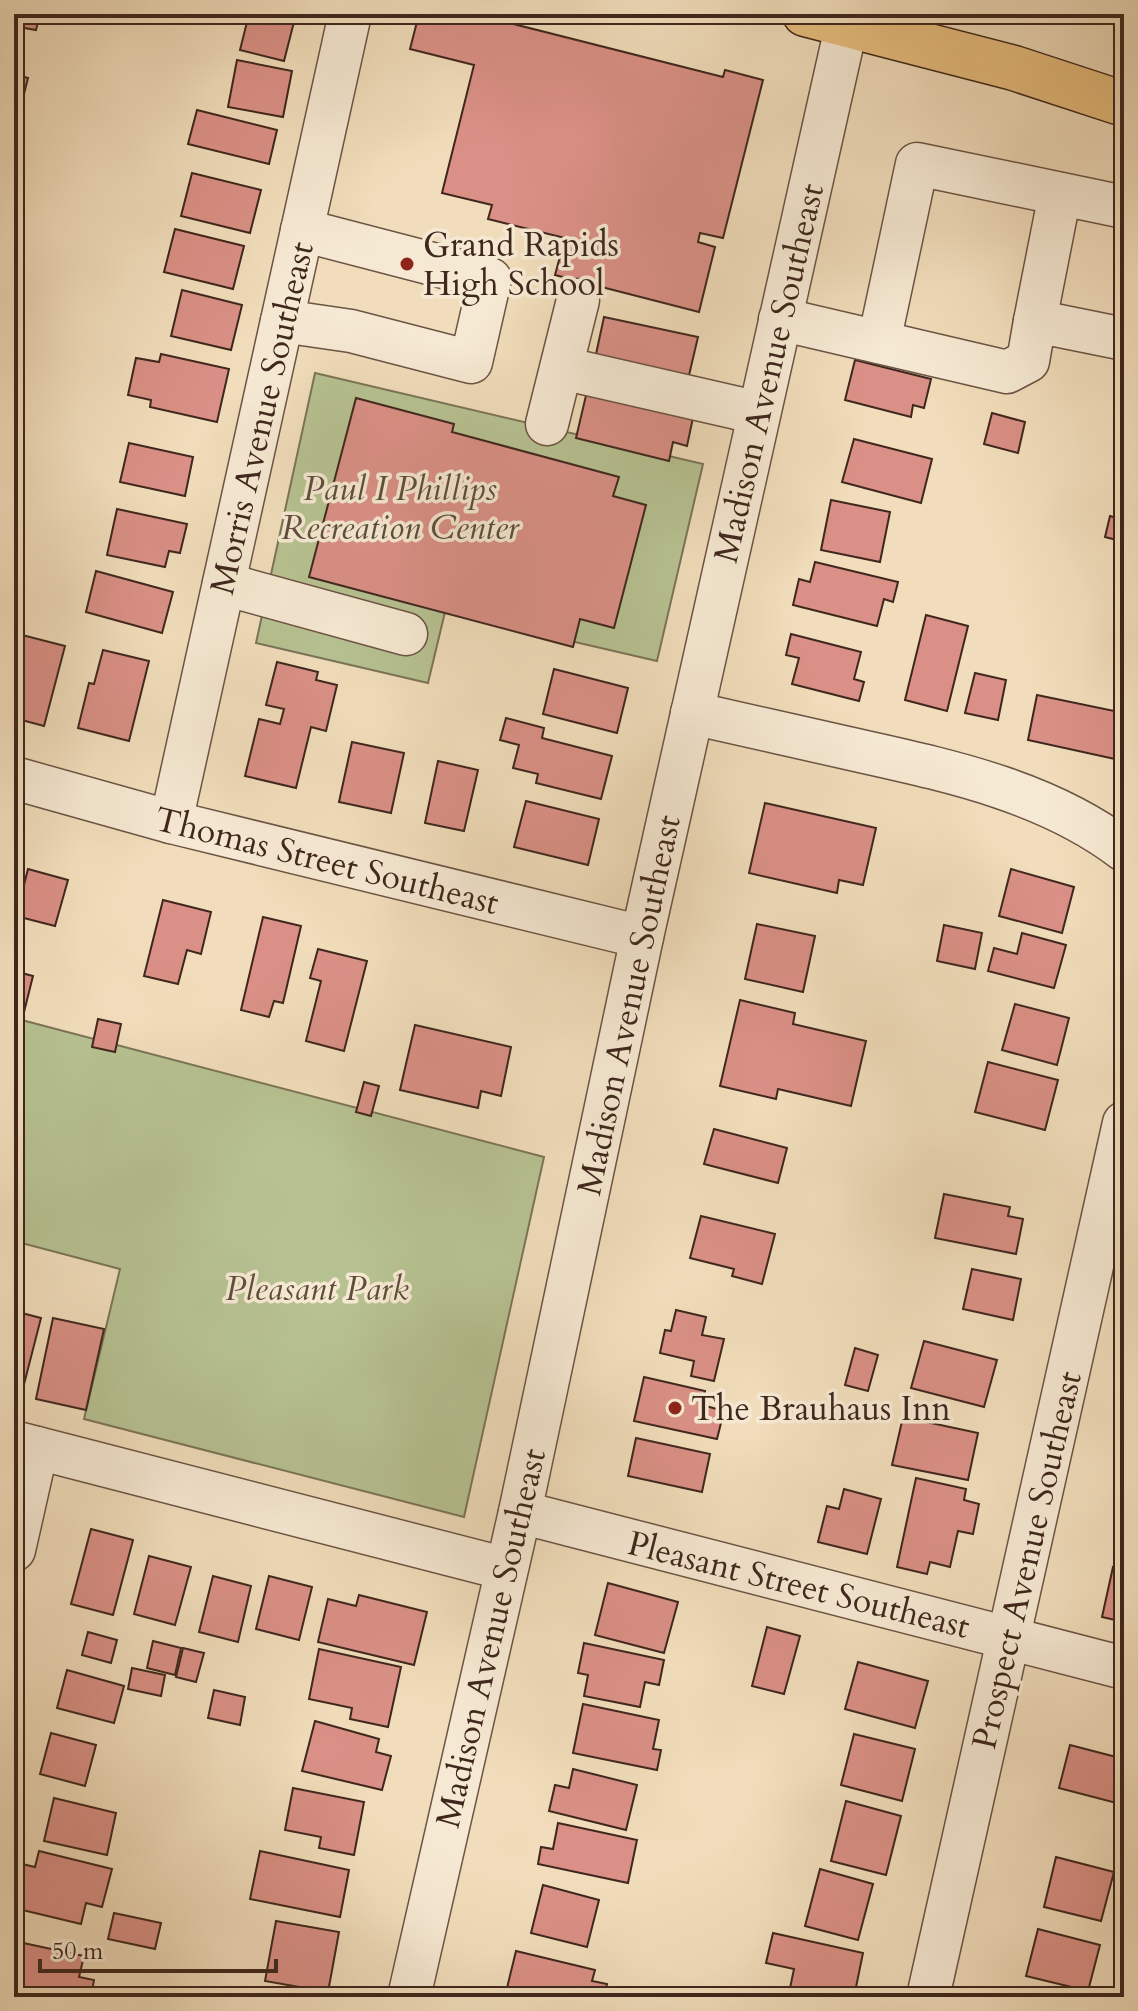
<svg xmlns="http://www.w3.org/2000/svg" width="1138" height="2011" viewBox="0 0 1138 2011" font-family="Cardo,serif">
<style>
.green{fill:#b7c292;stroke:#7b7458;stroke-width:2}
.building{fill:#da9086;stroke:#3f271d;stroke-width:2}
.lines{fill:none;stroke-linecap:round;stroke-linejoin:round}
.minor-casing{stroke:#6c5444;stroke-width:45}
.major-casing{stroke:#3f271d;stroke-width:47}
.minor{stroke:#f6e9d3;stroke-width:42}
.major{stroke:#e8be7e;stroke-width:44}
.poi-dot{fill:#8f2418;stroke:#f6e9d3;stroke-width:3}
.labels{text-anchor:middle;stroke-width:7;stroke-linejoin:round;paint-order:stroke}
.poi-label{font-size:34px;fill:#3f271d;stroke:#f6e9d3;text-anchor:start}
.street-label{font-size:34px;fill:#3f271d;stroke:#f6e9d3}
.park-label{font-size:34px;font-style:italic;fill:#5d4e3a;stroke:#f6e9d3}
</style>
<rect width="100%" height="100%" fill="#f1ddbb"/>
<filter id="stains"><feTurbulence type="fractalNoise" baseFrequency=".0025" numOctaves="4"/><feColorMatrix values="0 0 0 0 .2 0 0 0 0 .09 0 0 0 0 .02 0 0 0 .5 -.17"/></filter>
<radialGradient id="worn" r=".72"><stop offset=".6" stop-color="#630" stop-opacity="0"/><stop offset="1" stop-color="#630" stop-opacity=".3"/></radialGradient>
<!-- green -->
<g class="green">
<path d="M315,373L703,464L657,661L445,612L428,683L256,643Z"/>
<path d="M14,1018L544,1157L464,1517L84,1419L120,1269L14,1241Z"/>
</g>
<!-- building -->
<g class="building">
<path d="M14,14H40L36,30L24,28L18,52L14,51Z"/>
<path d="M249,14H296L284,61L240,50Z"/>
<path d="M419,14H474L723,77L725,70L763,80L723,238L700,233L698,242L715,247L699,312L555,275L565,238L488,219L492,205L442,193L474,65L410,49Z"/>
<path d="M1122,14H1124V42L1116,40Z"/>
<path d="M237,60L292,71L283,117L228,107Z"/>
<path d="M14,74L28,78L19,114L14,113Z"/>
<path d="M197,110L277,130L269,164L188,144Z"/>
<path d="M192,173L261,190L250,233L181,216Z"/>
<path d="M175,229L244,246L233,289L164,272Z"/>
<path d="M182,290L242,305L231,350L171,336Z"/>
<path d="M604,317L698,337L686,388L593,368Z"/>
<path d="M161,354L229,369L217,422L150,407L151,400L128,395L136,358L159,362Z"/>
<path d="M855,360L931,379L924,408L913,405L911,417L845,400Z"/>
<path d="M588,387L694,413L687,446L673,442L669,461L576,438Z"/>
<path d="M356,398L454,424L452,432L619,477L613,496L646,505L614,628L580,619L573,647L309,577Z"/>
<path d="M992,413L1025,422L1018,453L984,444Z"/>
<path d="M854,439L932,459L921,503L842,482Z"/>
<path d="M129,443L193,457L185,496L120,482Z"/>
<path d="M831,500L890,512L880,562L821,550Z"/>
<path d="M117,509L187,524L180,553L169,551L165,567L107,555Z"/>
<path d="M1110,516L1124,520V542L1105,537Z"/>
<path d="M815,562L898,582L893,602L884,599L877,626L793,605L799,579L810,582Z"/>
<path d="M96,571L173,592L162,633L86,612Z"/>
<path d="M926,615L968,626L947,711L905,700Z"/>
<path d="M791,634L861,652L854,679L864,682L859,701L792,684L799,658L786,655Z"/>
<path d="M22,635L65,646L44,726L14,718V666Z"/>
<path d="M103,650L149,661L129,741L78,728L89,683L94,684Z"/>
<path d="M277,662L318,672L316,680L337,685L326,731L311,727L296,788L245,776L259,719L280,724L284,709L266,705Z"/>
<path d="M554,669L628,688L617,733L543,714Z"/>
<path d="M975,673L1006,680L998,720L965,713Z"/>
<path d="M1037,695L1124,713V761L1028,740Z"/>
<path d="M506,718L544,728L542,738L612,756L601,799L536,783L538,774L513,768L519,745L500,740Z"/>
<path d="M352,742L404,753L391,813L339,802Z"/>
<path d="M438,761L478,770L464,831L425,823Z"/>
<path d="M526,801L599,819L588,865L514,847Z"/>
<path d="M765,803L876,828L863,885L839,880L837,893L749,873Z"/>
<path d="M28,869L68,880L55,926L16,916Z"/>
<path d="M1011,869L1074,887L1062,933L999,916Z"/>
<path d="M163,900L211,912L201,954L187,950L178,984L144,976Z"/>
<path d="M263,917L301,926L283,1003L274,1001L269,1017L241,1010Z"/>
<path d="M757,924L815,936L803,992L745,979Z"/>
<path d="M944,925L982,933L975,969L937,961Z"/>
<path d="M1022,933L1066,945L1054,988L988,971L994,948L1017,954Z"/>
<path d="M318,949L367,961L344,1051L306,1041L321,981L310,978Z"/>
<path d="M14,971L33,976L22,1020L14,1018Z"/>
<path d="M740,1000L795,1013L793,1024L866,1041L851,1106L778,1089L776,1099L720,1086Z"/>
<path d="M1015,1004L1069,1018L1057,1065L1002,1050Z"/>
<path d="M98,1019L121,1024L115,1052L92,1047Z"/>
<path d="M415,1025L511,1047L501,1096L481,1091L478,1108L400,1090Z"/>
<path d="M988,1062L1058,1080L1045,1130L975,1112Z"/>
<path d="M364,1082L379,1086L371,1116L356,1112Z"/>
<path d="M714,1129L787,1148L778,1183L704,1164Z"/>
<path d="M944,1194L1010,1207L1008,1216L1023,1219L1016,1254L935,1238Z"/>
<path d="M701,1216L775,1234L762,1284L732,1276L734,1269L690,1258Z"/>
<path d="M972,1269L1021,1279L1013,1320L963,1309Z"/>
<path d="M676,1310L706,1317L702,1335L724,1339L714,1381L691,1376L694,1361L660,1353L665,1330L671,1331Z"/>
<path d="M14,1311L41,1318L21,1396L14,1394Z"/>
<path d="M53,1318L104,1329L86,1410L36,1399Z"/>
<path d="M924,1341L997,1360L984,1407L911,1388Z"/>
<path d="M855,1348L878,1355L868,1391L845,1385Z"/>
<path d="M644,1377L705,1391L702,1405L724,1411L717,1439L634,1421Z"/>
<path d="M903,1417L978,1433L968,1480L892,1465Z"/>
<path d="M636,1438L710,1454L702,1492L628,1476Z"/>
<path d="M916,1478L966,1489L964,1500L979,1504L973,1534L958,1531L950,1567L930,1562L927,1574L897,1567Z"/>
<path d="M844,1489L881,1499L867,1554L818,1542L827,1506L839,1509Z"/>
<path d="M91,1529L133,1540L113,1615L71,1604Z"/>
<path d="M149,1556L191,1567L175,1625L134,1614Z"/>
<path d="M1113,1567L1124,1569V1622L1102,1617Z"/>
<path d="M213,1576L251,1586L238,1642L199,1632Z"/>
<path d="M269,1576L312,1587L299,1640L256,1629Z"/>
<path d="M608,1583L678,1602L664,1653L595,1635Z"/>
<path d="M359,1595L427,1612L414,1665L318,1642L328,1599L356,1606Z"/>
<path d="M767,1627L800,1636L784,1694L752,1686Z"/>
<path d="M88,1632L117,1640L111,1663L82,1655Z"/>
<path d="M153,1641L181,1648L175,1675L147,1668Z"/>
<path d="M584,1643L664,1660L659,1685L645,1682L640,1707L584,1696L588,1675L578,1673Z"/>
<path d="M183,1648L204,1653L196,1682L176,1677Z"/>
<path d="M319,1649L401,1667L388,1727L350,1719L352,1708L309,1699Z"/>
<path d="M858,1662L928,1681L915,1728L845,1709Z"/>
<path d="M132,1668L165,1675L161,1696L128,1689Z"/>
<path d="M67,1670L124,1686L114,1723L57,1708Z"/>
<path d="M214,1690L245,1697L240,1725L208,1718Z"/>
<path d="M583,1704L659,1720L653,1749L661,1750L657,1770L573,1753Z"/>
<path d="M315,1721L379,1739L376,1752L391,1756L382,1790L302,1771Z"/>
<path d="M51,1733L96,1745L85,1786L40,1774Z"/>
<path d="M854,1734L915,1749L902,1801L841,1785Z"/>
<path d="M1070,1745L1124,1759V1805L1059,1788Z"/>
<path d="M573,1769L637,1785L626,1830L549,1811L555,1785L569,1788Z"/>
<path d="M293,1788L364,1802L354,1855L319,1848L321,1837L285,1830Z"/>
<path d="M54,1798L116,1813L107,1855L44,1841Z"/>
<path d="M846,1801L901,1816L886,1875L831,1861Z"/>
<path d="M558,1823L637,1840L628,1883L538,1864L541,1847L553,1849Z"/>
<path d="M39,1851L112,1869L102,1907L86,1903L81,1924L14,1908V1894L22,1864L35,1867Z"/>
<path d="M260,1851L349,1870L340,1917L250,1899Z"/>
<path d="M1056,1857L1114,1872L1101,1921L1044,1907Z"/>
<path d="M820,1869L873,1884L858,1940L805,1926Z"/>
<path d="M543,1885L599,1900L587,1947L531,1933Z"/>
<path d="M114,1913L161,1923L155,1949L108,1939Z"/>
<path d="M276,1921L339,1932L328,1992L265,1981Z"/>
<path d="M1038,1929L1100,1945L1088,1991L1026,1976Z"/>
<path d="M773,1933L863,1953L854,1997H806L789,1993L794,1969L766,1963Z"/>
<path d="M14,1941L84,1956L79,1977L94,1980L91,1997H14Z"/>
<path d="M516,1951L595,1970L592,1981L607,1984L604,1997H527L506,1992Z"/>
<path d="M243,1987L292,1997H241Z"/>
</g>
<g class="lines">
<defs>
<g id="minor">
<path d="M780,319L1007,372L1028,361L1035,321L1124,339"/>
<path d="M282,321L351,331L471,362L490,279L302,230"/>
<path d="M1035,321L1060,194"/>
<path d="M879,342L917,164L1124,207"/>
<path d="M562,368L759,413"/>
<path d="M547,424L578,300"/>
<path d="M224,584L406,634"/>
<path d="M692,713C750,726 807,739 865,752C955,772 1049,793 1124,850"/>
<path d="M14,778L171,822L642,937"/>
<path d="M171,822L350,14"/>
<path d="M14,1442L506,1569"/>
<path d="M520,1512L1124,1668"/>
<path d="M14,1550L37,1448"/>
<path d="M409,1997L520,1512L642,937L849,14"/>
<path d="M928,1997L1124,1123"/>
</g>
<path id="major" d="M805,14L1014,68L1124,104"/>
</defs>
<!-- minor casing -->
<use href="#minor" class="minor-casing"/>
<!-- major casing -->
<use href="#major" class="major-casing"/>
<!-- minor -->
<use href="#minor" class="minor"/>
<!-- major -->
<use href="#major" class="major"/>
</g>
<!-- markers -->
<g class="poi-dot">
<circle cx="407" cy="264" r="8"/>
<circle cx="675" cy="1408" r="8"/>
</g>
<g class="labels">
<!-- poi labels -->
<g class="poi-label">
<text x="423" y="256">Grand Rapids<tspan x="423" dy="39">High School</tspan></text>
<text x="691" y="1420">The Brauhaus Inn</text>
</g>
<!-- street labels -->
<g class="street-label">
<text transform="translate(768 373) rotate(-77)" y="12">Madison Avenue Southeast</text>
<text transform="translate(261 418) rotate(-77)" y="12">Morris Avenue Southeast</text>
<text transform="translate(327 860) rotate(14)" y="12">Thomas Street Southeast</text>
<text transform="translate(628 1005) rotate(-78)" y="12">Madison Avenue Southeast</text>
<text transform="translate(1026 1560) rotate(-77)" y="12">Prospect Avenue Southeast</text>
<text transform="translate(799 1584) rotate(14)" y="12">Pleasant Street Southeast</text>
<text transform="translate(490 1638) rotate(-77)" y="12">Madison Avenue Southeast</text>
</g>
<!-- park labels -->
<g class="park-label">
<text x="400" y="500">Paul I Phillips<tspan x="400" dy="39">Recreation Center</tspan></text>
<text x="317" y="1300">Pleasant Park</text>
</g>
</g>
<!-- margin -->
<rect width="1138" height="2011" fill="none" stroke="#f1ddbb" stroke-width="48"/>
<rect x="16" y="16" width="1106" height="1979" fill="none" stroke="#3f271d" stroke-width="4"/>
<rect x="24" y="24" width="1090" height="1963" fill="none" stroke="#3f271d" stroke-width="2"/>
<!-- scale -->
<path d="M40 1959v12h236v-12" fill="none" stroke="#3f271d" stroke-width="4"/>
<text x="52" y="1959" font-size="24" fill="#3f271d" stroke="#f6e9d3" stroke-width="6" paint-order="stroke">50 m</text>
<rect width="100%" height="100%" filter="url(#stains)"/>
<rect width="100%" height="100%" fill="url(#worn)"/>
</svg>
